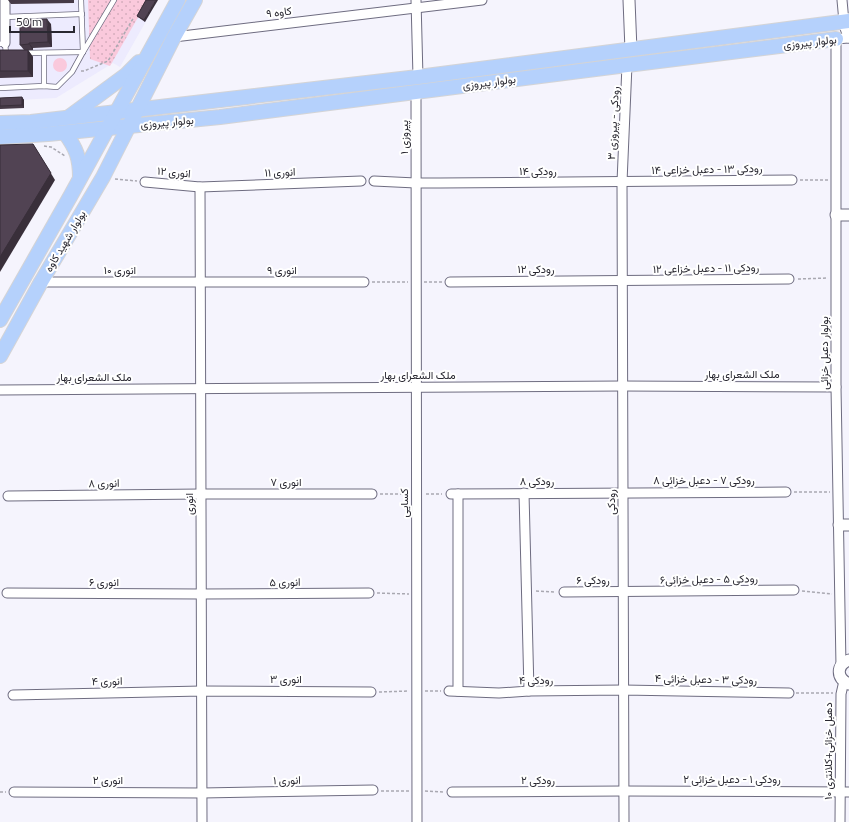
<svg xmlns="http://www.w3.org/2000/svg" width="849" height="822" viewBox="0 0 849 822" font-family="'Titillium Web',Vazirmatn,sans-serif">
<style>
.built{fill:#edebfe}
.grass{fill:#fac9dc}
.park{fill:url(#park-dots)}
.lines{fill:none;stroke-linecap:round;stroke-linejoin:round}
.service-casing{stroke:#6e6c80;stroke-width:6}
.minor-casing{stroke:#6e6c80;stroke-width:11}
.tertiary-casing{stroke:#6e6c80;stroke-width:13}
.primary-casing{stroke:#d4d4d6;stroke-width:16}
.path{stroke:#a9a8b1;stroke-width:1.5;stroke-dasharray:3 2;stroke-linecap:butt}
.service{stroke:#fff;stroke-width:4.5}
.minor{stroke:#fff;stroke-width:9}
.tertiary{stroke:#fff;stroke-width:11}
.primary{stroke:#b5d1fc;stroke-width:14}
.wall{fill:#463a47}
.shaded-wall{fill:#392f3a}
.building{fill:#514353;stroke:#392f3a}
.labels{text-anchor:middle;stroke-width:4;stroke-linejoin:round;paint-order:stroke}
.street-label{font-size:11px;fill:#292831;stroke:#fff}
</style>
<defs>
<pattern id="park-dots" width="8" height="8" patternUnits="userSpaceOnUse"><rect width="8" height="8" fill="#fac9dc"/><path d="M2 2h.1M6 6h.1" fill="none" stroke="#d6adbd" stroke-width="1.8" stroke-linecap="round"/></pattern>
</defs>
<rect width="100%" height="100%" fill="#f5f4fd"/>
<!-- built -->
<path class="built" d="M0,0H158L120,67L113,63L56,98L0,101Z"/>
<!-- grass -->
<circle class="grass" cx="60" cy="65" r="7"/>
<!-- park -->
<path class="park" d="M88,0H148L110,66L90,59Z"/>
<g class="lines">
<defs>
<g id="service">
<path d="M81,0L83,52"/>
<path d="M5,17L82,14"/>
<path d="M0,44L5,43L6,54L9,53"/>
<path d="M24,53L83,52"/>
<path d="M44,53V86"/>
<path d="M0,88L44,86L57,87L72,72L83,52L114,0"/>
</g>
<g id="minor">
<path d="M5,0V43"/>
<path d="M416,0L418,77"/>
<path d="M842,0L844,22"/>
<path d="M174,37L482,0"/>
<path d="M416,92L417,822"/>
<path d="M374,181L416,183H440L792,180"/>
<path d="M145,182L200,187L361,181"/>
<path d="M200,187L202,822"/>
<path d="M41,282H364"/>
<path d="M450,282L789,279"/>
<path d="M0,390L622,386L836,387"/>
<path d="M524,493L529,691"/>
<path d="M451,494L786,492"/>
<path d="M8,496L201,494H372"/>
<path d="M564,592L794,590"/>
<path d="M7,593L201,594L369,593"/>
<path d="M841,666L836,387V39L849,38"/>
<path d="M449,691L499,693L529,691L623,690L789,693"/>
<path d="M458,691V494"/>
<path d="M13,695L202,691L371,692"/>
<path d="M14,792L202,793L373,790"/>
<path d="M452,792L623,791L849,792"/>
<path d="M624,822L622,182L627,65"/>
<path d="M840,822L841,694L844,681"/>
</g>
<g id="tertiary">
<path d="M629,0L631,50"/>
<path d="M844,22L849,37"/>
<path d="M836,215H849"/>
<path d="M839,525H849"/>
<path d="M849,660C836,665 836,678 849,684"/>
</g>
<g id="primary">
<path d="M69,117L126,75L139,62"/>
<path d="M0,123L31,122L418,77L849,21"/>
<path d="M65,133C76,148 80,158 80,177"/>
<path d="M0,137L48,134L220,117L627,65L836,39"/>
<path d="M0,320L71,195L178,0"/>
<path d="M0,356L41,282L103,177L174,37L195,0"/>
</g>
</defs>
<!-- service casing -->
<use href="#service" class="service-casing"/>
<!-- minor casing -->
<use href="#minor" class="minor-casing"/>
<!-- tertiary casing -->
<use href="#tertiary" class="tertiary-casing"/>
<!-- primary casing -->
<use href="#primary" class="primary-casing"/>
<!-- path -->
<g class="path">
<path d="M81,71H84L108,61L134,17"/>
<path d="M44,146L51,147L65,156"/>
<path d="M115,179L137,181"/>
<path d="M800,180H828"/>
<path d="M798,279L828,278"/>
<path d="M372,282H408"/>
<path d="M424,282H442"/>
<path d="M794,492H830"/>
<path d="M380,494H408"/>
<path d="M426,494H442"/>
<path d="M536,591L556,592"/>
<path d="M802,591L832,594"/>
<path d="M377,593L409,594"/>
<path d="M425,691H441"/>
<path d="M379,692L409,691"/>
<path d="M796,693H833"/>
<path d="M381,791H409"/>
<path d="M425,791L443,792"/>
<path d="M0,792H6"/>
</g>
<!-- service -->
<use href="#service" class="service"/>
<!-- minor -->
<use href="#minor" class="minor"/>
<!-- tertiary -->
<use href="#tertiary" class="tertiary"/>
<!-- primary -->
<use href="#primary" class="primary"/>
</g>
<!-- wall -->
<g class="wall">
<path d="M8,0H74V3L11,4Z"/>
<path d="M146,0L145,22L138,17L137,16Z"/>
<path d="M51,24L52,47L33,48V50H24L20,45Z"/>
<path d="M0,50H28L33,57V77L0,78Z"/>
<path d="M22,97L24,100V108L0,109V98Z"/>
</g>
<!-- shaded-wall -->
<g class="shaded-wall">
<path d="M156,0H158L145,22L144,20Z"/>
<path d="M47,19L51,24L52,47L48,42Z"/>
<path d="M29,43L33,48V50L29,44Z"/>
<path d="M28,50L33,57V77L28,71Z"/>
<path d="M22,97L24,100V108L22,105Z"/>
<path d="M33,144L55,180L0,272V257Z"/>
</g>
<!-- building -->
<g class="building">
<path d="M146,0H156L144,20L137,16Z"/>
<path d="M47,19L48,42L29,43V44L20,45V20Z"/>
<rect x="0" y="50" width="28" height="21"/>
<path d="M22,97V105L0,106V98Z"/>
<path d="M33,144L51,173L0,257V145Z"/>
</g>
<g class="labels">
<!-- street labels -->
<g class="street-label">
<text transform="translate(279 12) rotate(-7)" y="4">کاوه ۹</text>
<text transform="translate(810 42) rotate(-6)" y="4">بولوار پیروزی</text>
<text transform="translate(489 82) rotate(-7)" y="4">بولوار پیروزی</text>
<text transform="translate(167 122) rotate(-5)" y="4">بولوار پیروزی</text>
<text transform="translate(613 123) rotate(-87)" y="4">رودکی - پیروزی ۳</text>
<text transform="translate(404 137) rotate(-90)" y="4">پیروزی ۱</text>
<text transform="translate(707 169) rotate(-1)" y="4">رودکی ۱۳ - دعبل خزاعی ۱۴</text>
<text x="538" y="175">رودکی ۱۴</text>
<text transform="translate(174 172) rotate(5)" y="4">انوری ۱۲</text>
<text transform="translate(280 172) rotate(-2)" y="4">انوری ۱۱</text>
<text transform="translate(65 241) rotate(-59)" y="4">بولوار شهید کاوه</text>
<text transform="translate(706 268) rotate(-1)" y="4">رودکی ۱۱ - دعبل خزاعی ۱۲</text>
<text x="536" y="273">رودکی ۱۲</text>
<text x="120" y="274">انوری ۱۰</text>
<text x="282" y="274">انوری ۹</text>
<text transform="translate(824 353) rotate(-90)" y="4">بولوار دعبل خزائی</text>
<text x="742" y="378">ملک الشعرای بهار</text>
<text x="418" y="379">ملک الشعرای بهار</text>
<text x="94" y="381">ملک الشعرای بهار</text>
<text x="704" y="484">رودکی ۷ - دعبل خزائی ۸</text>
<text x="537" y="485">رودکی ۸</text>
<text x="286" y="486">انوری ۷</text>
<text transform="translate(104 483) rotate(-1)" y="4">انوری ۸</text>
<text transform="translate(611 502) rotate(-90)" y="4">رودکی</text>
<text transform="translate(404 503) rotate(-90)" y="4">کسایی</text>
<text transform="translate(189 504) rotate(-90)" y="4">انوری</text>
<text transform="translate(709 579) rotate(-1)" y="4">رودکی ۵ - دعبل خزائی۶</text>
<text x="593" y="584">رودکی ۶</text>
<text x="104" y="586">انوری ۶</text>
<text transform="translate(285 582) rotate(-1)" y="4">انوری ۵</text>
<text x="286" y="683">انوری ۳</text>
<text transform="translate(706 679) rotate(1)" y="4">رودکی ۳ - دعبل خزائی ۴</text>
<text transform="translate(536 680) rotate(-1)" y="4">رودکی ۴</text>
<text transform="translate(107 681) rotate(-1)" y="4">انوری ۴</text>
<text transform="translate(828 751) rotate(-90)" y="4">دهبل خزائی+کلانتری ۱۰</text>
<text x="732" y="783">رودکی ۱ - دعبل خزائی ۲</text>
<text x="108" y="784">انوری ۲</text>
<text transform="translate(287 780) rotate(-1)" y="4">انوری ۱</text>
<text x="538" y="784">رودکی ۲</text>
</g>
</g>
<!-- scale -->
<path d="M10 26v6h64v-6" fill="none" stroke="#292831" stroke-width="2"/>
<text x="16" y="26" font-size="12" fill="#292831" stroke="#ffffff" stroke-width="3" paint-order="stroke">50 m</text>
</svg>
